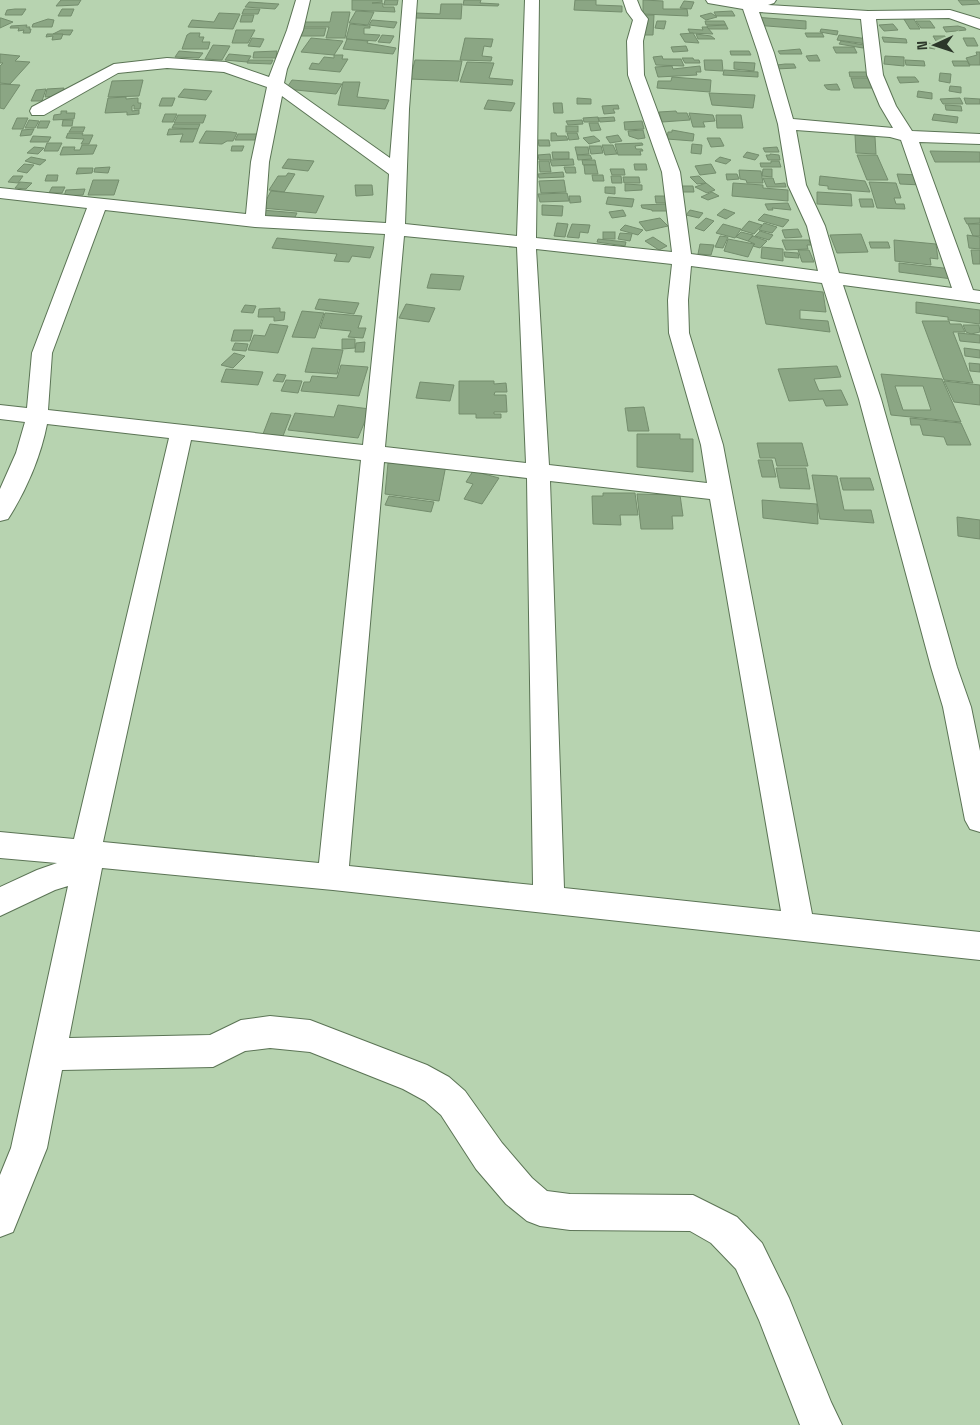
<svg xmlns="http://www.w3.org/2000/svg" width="980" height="1425" viewBox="0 0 980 1425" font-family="'Space Grotesk',sans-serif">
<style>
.building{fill:#8ba684;stroke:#748d6d;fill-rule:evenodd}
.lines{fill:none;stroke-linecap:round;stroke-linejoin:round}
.minor-casing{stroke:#5b7455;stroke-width:2}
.minor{fill:#fff;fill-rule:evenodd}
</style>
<rect width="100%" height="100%" fill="#b7d3b0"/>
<!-- building -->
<g class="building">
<path d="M81,0L78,5L56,6L61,0Z"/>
<path d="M352,0H382V2L372,3H383V7H394L395,12L352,10Z"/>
<path d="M385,0H398L397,5H384Z"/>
<path d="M464,0H481L480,3L499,4L498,6L463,5Z"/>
<path d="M575,0H596V5L622,6V12L574,10Z"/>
<path d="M643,0L663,1V9H687L688,16L643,14Z"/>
<path d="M958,0H977L980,4L962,5Z"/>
<path d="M684,1L694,2L691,9L680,8Z"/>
<path d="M249,2L279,4L275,9L245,7Z"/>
<path d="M441,4H462L461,19L415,18L416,13L440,14Z"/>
<path d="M15,9H26L22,15H5L7,10Z"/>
<path d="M62,9H74L71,16H58Z"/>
<path d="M244,9H260L258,14H242Z"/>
<path d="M356,11L374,12L368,25L349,23Z"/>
<path d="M732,11L735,16H716L714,12Z"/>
<path d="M332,12H350L345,38H326L329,27H301L303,22H330Z"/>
<path d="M219,13L240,14L233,29L188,27L192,20L214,22Z"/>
<path d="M711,13L717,17L706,20L700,16Z"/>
<path d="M242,15H254L252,22H240Z"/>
<path d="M645,15H654L653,35H644Z"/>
<path d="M902,16H912L920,29H910Z"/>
<path d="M754,17L806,21V29L754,25Z"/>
<path d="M0,18H1L13,22L0,28Z"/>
<path d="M48,19L54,20L52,27H32L33,24Z"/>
<path d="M372,20L397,22L394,28L369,25Z"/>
<path d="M657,21H666L664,29L655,28Z"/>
<path d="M705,21H724L726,25H706Z"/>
<path d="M916,21H930L935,28H921Z"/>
<path d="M350,24L370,26V28H364V34L380,35L376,41L346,39Z"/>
<path d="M893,24L898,30L884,31L879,25Z"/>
<path d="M27,25L26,27H30L29,29H31L30,33H23L24,30L18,31L19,28H10L11,26Z"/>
<path d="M726,25L728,29H708L707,26Z"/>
<path d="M958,26L965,28L966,30L946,32L943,27Z"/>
<path d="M702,27H707L713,34L690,33L688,29L703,30Z"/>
<path d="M300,28H326L324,36H298Z"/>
<path d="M821,29L838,31L837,35L820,32Z"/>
<path d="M61,30H73L70,35L53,34Z"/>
<path d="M236,30H255L248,43H232Z"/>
<path d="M190,33H200L199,37H204L202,42H210L208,49H182L187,35Z"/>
<path d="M693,33L699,43L685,42L680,34Z"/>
<path d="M805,33H822L824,37H807Z"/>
<path d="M47,34H63L61,39L52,40L53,36L46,37Z"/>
<path d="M696,34L711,36L715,39H698Z"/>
<path d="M382,35L394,36L390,43L378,42Z"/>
<path d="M839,35L868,39L867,44L837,40Z"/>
<path d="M933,36H945L948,41H936Z"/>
<path d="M882,37L906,39L907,43L884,42Z"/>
<path d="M252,38L264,39L260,47L248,46Z"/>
<path d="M311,38L343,41L334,55L301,52Z"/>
<path d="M465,38L493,39L491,47L484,46L482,56L492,57L491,61L460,60Z"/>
<path d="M963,38H974L978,46H967Z"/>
<path d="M347,39L368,41L367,43L396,48L393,54L343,49Z"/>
<path d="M841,41L864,45L863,48L839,44Z"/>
<path d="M919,41L937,45L935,49L916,46Z"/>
<path d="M213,45L230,46L222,60L205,59Z"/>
<path d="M686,46L688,51L673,52L671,47Z"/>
<path d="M833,47H854L857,53H836Z"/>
<path d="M800,49L802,54H780L778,51Z"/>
<path d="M179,51L203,53L199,58L175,57Z"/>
<path d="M277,51L276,58H253L254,52Z"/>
<path d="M730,51H749L751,55H731Z"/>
<path d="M976,52H980V65H970L966,58L977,55Z"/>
<path d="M0,54L20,56L15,61L30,62L10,84L0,83V66L3,63H0Z"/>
<path d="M229,54L251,56L247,62L225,60Z"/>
<path d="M334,55H343L342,59H348L340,72L309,69L312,63L319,64L324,57L334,58Z"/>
<path d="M817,55L820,61H809L806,56Z"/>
<path d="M662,56L663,59H681L684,66L656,65L653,57Z"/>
<path d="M885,56L904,57V66L884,64Z"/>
<path d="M682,58H693L694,60H699L700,63H685Z"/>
<path d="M249,60H273L271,64L247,63Z"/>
<path d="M415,60L462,61L458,81L410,79Z"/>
<path d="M704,60H722L723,71L705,70Z"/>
<path d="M905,60L924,61L925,66L906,65Z"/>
<path d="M952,61H967L970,66H954Z"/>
<path d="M467,62L494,63L489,78L513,80L512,85L460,82Z"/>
<path d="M734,62L755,63L754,71L734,69Z"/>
<path d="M785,64H794L796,68L776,69L777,65Z"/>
<path d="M672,66L673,69L700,66L701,72H696L697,75L658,77L655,67Z"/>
<path d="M724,70L758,72V77L723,75Z"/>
<path d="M849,72H872L873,77H850Z"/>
<path d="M940,73L951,74L950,83L939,81Z"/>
<path d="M672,77L711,80L710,92L657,88L658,81H671Z"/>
<path d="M897,77H915L919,82L900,83Z"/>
<path d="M851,78H872L875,88H854Z"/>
<path d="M143,80L139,96L108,97L112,81Z"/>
<path d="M292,80L342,84L336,94L286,89Z"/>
<path d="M343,82H360L357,97L389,100L385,109L338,105Z"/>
<path d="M0,84L20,85L4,109L0,108Z"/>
<path d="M837,84L840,90H831L827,89L824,85Z"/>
<path d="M950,86L961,87V93L949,91Z"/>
<path d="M64,88L62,96L45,97L47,89Z"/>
<path d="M46,89L42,101H31L36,90Z"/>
<path d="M184,89L212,91L206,100L178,97Z"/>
<path d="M918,91L932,93V99L917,97Z"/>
<path d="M709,93L755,95L753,108L712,105Z"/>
<path d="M126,97V99L138,98V103H141L140,109H134V105L132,106V111L139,110V114L127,115V112L105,113L108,98Z"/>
<path d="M162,98H175L172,106H159Z"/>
<path d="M577,98L591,99V104H577Z"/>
<path d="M960,98L963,104H943L940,99Z"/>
<path d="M964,98L980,99V104H966Z"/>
<path d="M488,100L515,103L511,111L484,109Z"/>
<path d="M553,103H562L563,113H554Z"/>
<path d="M618,105L619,109H613L615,113L604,114L602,106Z"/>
<path d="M945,105L961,106L962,111L946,110Z"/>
<path d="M61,111H67L66,113H75L74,119L53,120L54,115L61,114Z"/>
<path d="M676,111L677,113H687L690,120L662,122L659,112Z"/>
<path d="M689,113L713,115L715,121L703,122L705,127H693Z"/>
<path d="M165,114H177L173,122H162Z"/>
<path d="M934,114L958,117L957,123L932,120Z"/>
<path d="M178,115H206L203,123H174Z"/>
<path d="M716,115H741L743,128H717Z"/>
<path d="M598,117L599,122H584L583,118Z"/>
<path d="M614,117L615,121L600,122L598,118Z"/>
<path d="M17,118H28L23,129H12Z"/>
<path d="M29,120L39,121L35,128H25Z"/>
<path d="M63,120H73L72,126H62Z"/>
<path d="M582,120L583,124L568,125L566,121Z"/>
<path d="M40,121H50L47,128H37Z"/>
<path d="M642,121L644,129L625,130L624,122Z"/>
<path d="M589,123H598L601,130L591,131Z"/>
<path d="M174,124H200L198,129L172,128Z"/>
<rect x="566" y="126" width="12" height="6"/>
<path d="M72,127H85L83,132H69Z"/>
<path d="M34,129L31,135L20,136L22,130Z"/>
<path d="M169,129H198L193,142H180L183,134L167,135Z"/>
<path d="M643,130L645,138L638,139L629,136L628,131Z"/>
<path d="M672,130L694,134L693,141L667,139L668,132H672Z"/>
<path d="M206,131L231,132L237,133L233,141H227L222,144L199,143Z"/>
<path d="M68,133H83L82,135H93L89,144H81L84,139L66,138Z"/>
<path d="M551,133H556L557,136H566L568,140L551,141Z"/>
<path d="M567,133H577L579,139L569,140Z"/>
<path d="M238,134H257L255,140H235Z"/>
<path d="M618,135L622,141L610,143L606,137Z"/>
<path d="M855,135L875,137L876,154L856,153Z"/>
<path d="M33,136L51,137L48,142H30Z"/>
<path d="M594,136L600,141L589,144L583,138Z"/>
<path d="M707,138H720L724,146L711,147Z"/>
<path d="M538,140H549L550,146H539Z"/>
<path d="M47,143H62L58,151H44Z"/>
<path d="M642,143L643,145L635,146L636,149H642L643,151H640L641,155H618L615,144Z"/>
<path d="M692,144L702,145L701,154L691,153Z"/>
<path d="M82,145H97L93,154L60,155L63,147H75L74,150H80Z"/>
<path d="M602,145H613L617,154L605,155Z"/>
<path d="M232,146H244L242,151H231Z"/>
<path d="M589,146H601L603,153L591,154Z"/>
<path d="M34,147L44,148L38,154L27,153Z"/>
<path d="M575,147H588L589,154L577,155Z"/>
<path d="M777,147L779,152H765L763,148Z"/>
<path d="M930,151L980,152V162H935Z"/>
<path d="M552,152H569V159H553Z"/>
<path d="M747,152L759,155L755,160L743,157Z"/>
<path d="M550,154L551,160H539L538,155Z"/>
<path d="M770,154L779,155L780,160H768L766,155H770Z"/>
<path d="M577,155H590L592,159L578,160Z"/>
<path d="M857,155H877L888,180H867Z"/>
<path d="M31,157L46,160L40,165L25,161Z"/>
<path d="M720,157L731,160L726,164L715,161Z"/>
<path d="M288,159L314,161L308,171L282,168Z"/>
<path d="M573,159L574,165L552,166L550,160Z"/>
<path d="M582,160H595L596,165H583Z"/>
<path d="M539,161H549L551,172H540Z"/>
<path d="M771,161H779L781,167H761L760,163H771Z"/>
<path d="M24,164L34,165L27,173L17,171Z"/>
<path d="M634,164H646L647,170H635Z"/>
<path d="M711,164L716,173L700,175L695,166Z"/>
<path d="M584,165H596L598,174H585Z"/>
<path d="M110,167L108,173L94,172L95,168Z"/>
<path d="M564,167H575L576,173H566Z"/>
<path d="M78,168H93L92,173L76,174Z"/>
<path d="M610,169H624L625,175H612Z"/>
<path d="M763,169H772V177L762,176Z"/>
<path d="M739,170L761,171L763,183H747L746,180L740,179Z"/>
<path d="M563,172L564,177L539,178L538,174Z"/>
<path d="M288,173L295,174L284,192L269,190L278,176H286Z"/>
<path d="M726,174H737L739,179L727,180Z"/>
<path d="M897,174L920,175L922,185L900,184Z"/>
<path d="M47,175H58L57,181H45Z"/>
<path d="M592,175H603L604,181H593Z"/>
<path d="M13,176H23L18,183L8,182Z"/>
<path d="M611,176H621L622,183H612Z"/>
<path d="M699,176L706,183L697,184L690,177Z"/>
<path d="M820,176L865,181L870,192L828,189V186L819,185Z"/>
<path d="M623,177H639L640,183H624Z"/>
<path d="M763,178H773L775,184L785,183L786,187H767Z"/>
<path d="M93,180H119L114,195H88Z"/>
<path d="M564,180L566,192L541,193L539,181Z"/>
<path d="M20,182L32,183L26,189L15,188Z"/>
<path d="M869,182L896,183L901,198H894L896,204H904L905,209L877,208Z"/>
<path d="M706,183L715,190L707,193L695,187Z"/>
<path d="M733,183L763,185V188L788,190V201L732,196Z"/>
<path d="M625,184L642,185V190L625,191Z"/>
<path d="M355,185H372L373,195L356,196Z"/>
<path d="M681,186H693L694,192H682Z"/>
<path d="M52,187H65L62,193H49Z"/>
<path d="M605,187H615V194L605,193Z"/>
<path d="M85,189L83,195L64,196L66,190Z"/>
<path d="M271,191L324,196L316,213L262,208Z"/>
<path d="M712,192L719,196L708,200L701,197Z"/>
<path d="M817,192L851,194L852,206L817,204Z"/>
<path d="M567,193L569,201L540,202L538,194Z"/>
<path d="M569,196H580L581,202L570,203Z"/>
<path d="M655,196H665L666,203H656Z"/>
<path d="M608,197L634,199L632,207L606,204Z"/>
<path d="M859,199H872L874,207H861Z"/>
<path d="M788,203L791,210L772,208L773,210H768L765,204Z"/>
<path d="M666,204L667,211H652V210L642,208L641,205Z"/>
<path d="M542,205L563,206L562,216L542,215Z"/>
<path d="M724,209L735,213L726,219L717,215Z"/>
<path d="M262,210L297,213L294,219L259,216Z"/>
<path d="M623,210L626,216L612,218L609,212Z"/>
<path d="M690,210L703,213L699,218L686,215Z"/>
<path d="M764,214L789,220L783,227L758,220Z"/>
<path d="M660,218L668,226L646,231L639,222Z"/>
<path d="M706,218L714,221L704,231L695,228Z"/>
<path d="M964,218H980V223L967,224Z"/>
<path d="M749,221L762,225L754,234L741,230Z"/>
<path d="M557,223L568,224L565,237L554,236Z"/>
<path d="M764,223L777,227L772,233L759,230Z"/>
<path d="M572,224L590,225L588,233L580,232L579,238L567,237Z"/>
<path d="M723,224L741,229L735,238L716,233Z"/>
<path d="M968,224H980V236H973Z"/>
<path d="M625,225L643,230L638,235L620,230Z"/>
<path d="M798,229L802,237L785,238L782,230Z"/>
<path d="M760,231L773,235L769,240L755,236Z"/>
<rect x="603" y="232" width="12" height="7"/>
<path d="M741,232L753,235L748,241L736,237Z"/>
<path d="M620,233L632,234L630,241L618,239Z"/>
<path d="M861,234L868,252L837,253L830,235Z"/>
<path d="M967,235L980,237V249L969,248Z"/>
<path d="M720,236L728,237L723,248L715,247Z"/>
<path d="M753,236L767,241L760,248L753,246L755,244L748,241Z"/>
<path d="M653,237L667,246L659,250L645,241Z"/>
<path d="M277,238L374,247L370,258L352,256L349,262L334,261L337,254L272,248Z"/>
<path d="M598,239L626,242L625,246L597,242Z"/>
<path d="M728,239L754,244L748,257L724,251Z"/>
<path d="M782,240H809L811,245H807L808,249L786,250Z"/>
<path d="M894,240L936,244L938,259L930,258L931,265L895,261Z"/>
<path d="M869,242H888L890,248H871Z"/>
<path d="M700,244L714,245L711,255L698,254Z"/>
<path d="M762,247L783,249V261L761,258Z"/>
<path d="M798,250H809L814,262H802Z"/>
<path d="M971,250H980V264H973Z"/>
<path d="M784,252L798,253L799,258L785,257Z"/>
<path d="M899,263L952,269V279L899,272Z"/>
<path d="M431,274L464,276L460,290L427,288Z"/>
<path d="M757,285L823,292L826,312L800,310V319L828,321L830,332L766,324Z"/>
<path d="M319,299L359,303L354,314L315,309Z"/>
<path d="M916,302L980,310V324L948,320V317L916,313Z"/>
<path d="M406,304L435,308L429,322L399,318Z"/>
<path d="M245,305L256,306L253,313L241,312Z"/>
<path d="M280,308V312H285L284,320L274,321V317H258L259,309Z"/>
<path d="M302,311L324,313L315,338L292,337Z"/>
<path d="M325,313L362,316L358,328H366L363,338L348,337L351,331L320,328Z"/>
<path d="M922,321H949L950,324H961L965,332H953L973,383L944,380Z"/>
<path d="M270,324L288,326L278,353L248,350L254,335L265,336Z"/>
<path d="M963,325H979L980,332L971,334L966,332Z"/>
<path d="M234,330H253L250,341H231Z"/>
<path d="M958,333L980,335V343L960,341Z"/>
<path d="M342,339H355V348L342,349Z"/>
<path d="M365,342L364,352H355L356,343Z"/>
<path d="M235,343L248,344L246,351L232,350Z"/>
<path d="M312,348L343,350L337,374L305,372Z"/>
<path d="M964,348L980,350V358L965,356Z"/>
<path d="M234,353L245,356L233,368L221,365Z"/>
<path d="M969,363L980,364V372L970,371Z"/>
<path d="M341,365L368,367L359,396L301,391L304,382H310L312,376L337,378Z"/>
<path d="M837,366L841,377L814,379L819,391L841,390L848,405L826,406L823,399L789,401L778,369Z"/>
<path d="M226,369L263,372L258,385L221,382Z"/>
<path d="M277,374L286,375L283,382L273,381Z"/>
<path d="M881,374L942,379L961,422L891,415ZM895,386H923L931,410H903Z"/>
<path d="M286,380L302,381L298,393L281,391Z"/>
<path d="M459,381H494V384L506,383L507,392H495L494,395H506L507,412H494V414H501V418H476V414H459Z"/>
<path d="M944,381L980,385V405L954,402Z"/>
<path d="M420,382L454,385L450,401L416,398Z"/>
<path d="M338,405L370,409L358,438L288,430L295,413L334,417Z"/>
<path d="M644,407L649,431H628L625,408Z"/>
<path d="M271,413L291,415L283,436L263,434Z"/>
<path d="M910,418L961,423L971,445H947L944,437L923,435L920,425H911Z"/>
<path d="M637,434H680V439H693V472L637,467Z"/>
<path d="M757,443H802L808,466H777L775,458H760Z"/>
<path d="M758,460H772L776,477H762Z"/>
<path d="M388,463L446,465L439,501L385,494Z"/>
<path d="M776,468H806L810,489L780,488Z"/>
<path d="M473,471L499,478L482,504L464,499L473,484L466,482Z"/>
<path d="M812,475L837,476L844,510H871L874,523L820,519Z"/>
<path d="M840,478H870L874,490H843Z"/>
<path d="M603,493H635L638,515H620L621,525L593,524L592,496H603Z"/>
<path d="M637,494L680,495L683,516H672L673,529H641Z"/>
<path d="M389,496L434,502L431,512L385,505Z"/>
<path d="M762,500L817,504L818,524L763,518Z"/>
<path d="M957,517L980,520V539L958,536Z"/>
</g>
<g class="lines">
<defs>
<path id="minor" d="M296,0H310L303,30L287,69L284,83L390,158L403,0H417L409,109L405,224L517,236L525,0H539L536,238L672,252L662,172L628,75L627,41L633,20L627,12L623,0H637L641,10L648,19L643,41L644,75L680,172L691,254L818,271L807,226L788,185L778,124L758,53L743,9L708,3L706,0H776L774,3L768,5L868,11L950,10L980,19V29L949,18L876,19L883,75L896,106L912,131L980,134V144L919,142L973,290L980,291V303L843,285L881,399L957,667L971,707L980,751V832L970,829L965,820L943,707L931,667L859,399L822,283L691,266L688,300L689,333L723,445L812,914L980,932V960L333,890L102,868L69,1038L210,1035L241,1020L270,1016L310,1020L427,1065L449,1077L465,1091L502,1143L532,1178L547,1191L570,1194L693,1195L737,1217L762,1243L789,1298L831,1402L842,1425H800L759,1320L736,1269L711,1243L690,1231L570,1230L540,1226L527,1221L506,1204L476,1169L441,1115L425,1101L403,1089L310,1052L270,1048L245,1051L213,1067L62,1070L47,1148L13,1232L0,1237V1175L11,1148L68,886L55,890L0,916V887L37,870L57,863L0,858V832L74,839L169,438L47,424C41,456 26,491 8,519L0,521V489L16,453L25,422L0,419V405L27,408L32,353L87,208L0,198V188L246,214L251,162L267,87L224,72L167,68L118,73L44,115H32L30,111L32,107L114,64L167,58L226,62L269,77L287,30ZM759,12L861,19L867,75L880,106L893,128L793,119L774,53ZM282,96L389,174L386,223L265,216L269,162ZM796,130L890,137L901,140L952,288L839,273L825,226L806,185ZM105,210L255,227L385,234L363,445L48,410L52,353ZM404,236L517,247L526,463L385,447ZM536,249L672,264L668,300L669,333L701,445L707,483L549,465ZM191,440L361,460L319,863L103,842ZM384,462L527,478L533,885L349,866ZM550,481L710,499L781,911L564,888Z"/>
</defs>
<!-- minor casing -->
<use href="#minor" class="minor-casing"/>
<!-- minor -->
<use href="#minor" class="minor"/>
</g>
<!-- north arrow -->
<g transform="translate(935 45) rotate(267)" stroke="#b7d3b0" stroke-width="4" paint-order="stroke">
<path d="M0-4L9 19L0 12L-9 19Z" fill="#2c372a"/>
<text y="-8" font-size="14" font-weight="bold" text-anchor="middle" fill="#2c372a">N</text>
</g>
</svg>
